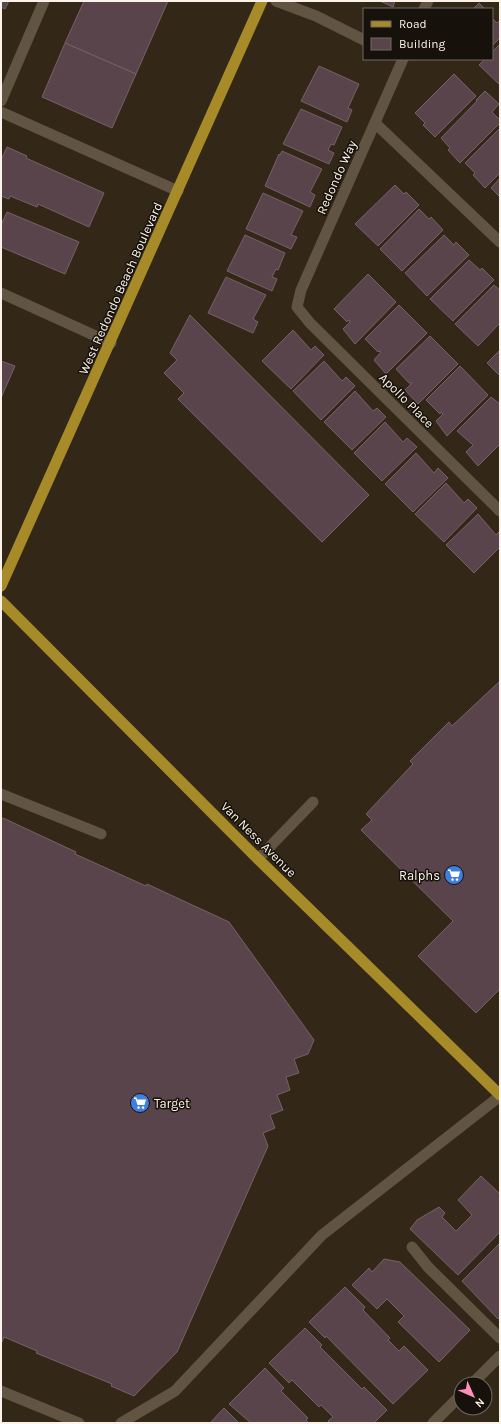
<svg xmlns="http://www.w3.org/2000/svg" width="501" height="1424" viewBox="0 0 501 1424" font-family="Karla,sans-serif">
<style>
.building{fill:#59444c;stroke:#776169}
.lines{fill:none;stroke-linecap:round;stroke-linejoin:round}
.service{stroke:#615443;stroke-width:11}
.minor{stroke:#615443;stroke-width:11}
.primary{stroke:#a78b29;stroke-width:11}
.labels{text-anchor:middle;stroke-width:3;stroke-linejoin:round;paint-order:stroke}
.street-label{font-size:13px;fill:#fbf3e9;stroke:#16110a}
.poi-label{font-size:13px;fill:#fbf3e9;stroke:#16110a;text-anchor:end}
</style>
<rect width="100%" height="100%" fill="#332718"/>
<!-- building -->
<g class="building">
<path d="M1,1H9L5,9L1,7Z"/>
<path d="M84,1H168L136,74L65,43Z"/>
<path d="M380,1H395L393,7Z"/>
<path d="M479,3L485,9H473Z"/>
<path d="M492,18L497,23L500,20V38L492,46Z"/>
<path d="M65,43L136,74L112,128L42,97Z"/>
<path d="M500,44V85L479,65L485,59H492V52Z"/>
<path d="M319,66L359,84L348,108L352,110L347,122L301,101Z"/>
<path d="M454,74L476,96L435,137L423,125L425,123L415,113Z"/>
<path d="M485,91L499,104L492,112L500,120V123L460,163L448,150L450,148L441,138L477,101L476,100Z"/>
<path d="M301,109L342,127L334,145L331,144L328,150L334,153L329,164L283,144Z"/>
<path d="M500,128V173L485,188L473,175L475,173L465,163Z"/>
<path d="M7,147L27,156L26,158L104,193L89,227L38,204L37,207L10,196L9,199L1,196V160Z"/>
<path d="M282,151L322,169L310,192L315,195L310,207L265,186L279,154L280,155Z"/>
<path d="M500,178V197L491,188Z"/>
<path d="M395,185L404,194L406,192L419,205L378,246L355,224Z"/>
<path d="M263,193L303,211L291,235L297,237L291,249L246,229Z"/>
<path d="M419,209L429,219L431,217L443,230L402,271L380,249Z"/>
<path d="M7,212L79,242L65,274L1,247V225Z"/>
<path d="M245,235L285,253L278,270L276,269L272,277L277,279L272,291L227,271Z"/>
<path d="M444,235L454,245L456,242L469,255L427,296L405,273Z"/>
<path d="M469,260L480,270L482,268L494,280L453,321L430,299Z"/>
<path d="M368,274L396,302L355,344L343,329L350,322L349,320L347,322L334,309Z"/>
<path d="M226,277L266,295L253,319L258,322L253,333L208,313Z"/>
<path d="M494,285L500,290V323L478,346L455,324Z"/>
<path d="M399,305L427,333L386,374L374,360L381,352L379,351L378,352L365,339Z"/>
<path d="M190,315L369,495L322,542L178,399L184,393L164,373L177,360L170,353Z"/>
<path d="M293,330L311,350L315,346L324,355L291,389L262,361Z"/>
<path d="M430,336L458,364L418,404L405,390L412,383H409L396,369Z"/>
<path d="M500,350V376L487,363Z"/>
<path d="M1,361L15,366L1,398Z"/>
<path d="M324,361L342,381L346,377L355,386L321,420L293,391Z"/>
<path d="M460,366L488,395L447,436L436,421L443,414L441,412L440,414L426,400Z"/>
<path d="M355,391L373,411L377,408L386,417L352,450L324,422Z"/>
<path d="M491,397L500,404V444L478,466L466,452L473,445L457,431Z"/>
<path d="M385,422L403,442L407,438L417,447L382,481L354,453Z"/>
<path d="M416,453L434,473L438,468L448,478L413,512L385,484Z"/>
<path d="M446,483L464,503L468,499L477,508L444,542L415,514Z"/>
<path d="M478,514L496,535L500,531V547L474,573L446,545Z"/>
<path d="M500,681V989L476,1013L418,956L453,921L361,830L372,820L366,814L413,764L410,761L449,722L452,726Z"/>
<path d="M3,818L76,852L75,854L146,886L147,884L229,922L314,1040L308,1054L294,1059L299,1073L286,1077L290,1090L277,1095L283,1110L270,1115L275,1128L263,1133L268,1146L177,1352L134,1396L111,1386L112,1384L36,1353L37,1351L4,1337L1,1344V819Z"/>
<path d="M481,1176L500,1194V1232L458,1275L410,1229L417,1220L439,1207L445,1213L442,1217L456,1231L472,1215L458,1200Z"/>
<path d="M500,1243V1316L498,1319L462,1281Z"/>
<path d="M384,1259L400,1262L470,1330L439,1362L398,1322L404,1316L387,1299L377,1309L352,1285L369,1268L372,1272Z"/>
<path d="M345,1287L365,1307L363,1310L390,1338L388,1340L399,1351L404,1346L428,1370L393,1404L326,1336L325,1338L309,1322Z"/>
<path d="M305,1328L322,1345L320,1347L362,1389L364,1387L387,1410L374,1423H330L328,1421L333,1417L321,1405L319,1407L292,1380L289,1383L269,1363Z"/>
<path d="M265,1368L284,1388L281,1391L308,1418L306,1420L309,1423H251L229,1404Z"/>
<path d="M224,1408L239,1423H210Z"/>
</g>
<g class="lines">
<!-- service -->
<g class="service">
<path d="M424,9L428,1"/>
<path d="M403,59L301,290L297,307L310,323L500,511"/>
<path d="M1,101L44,1"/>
<path d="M1,112L178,191"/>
<path d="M375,123L500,242"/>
<path d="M1,293L111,343"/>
<path d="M1,794L101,834"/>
<path d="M258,859L313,802"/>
<path d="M412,1247L428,1267L500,1338"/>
<path d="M1,1391L79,1423"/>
<path d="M121,1423L175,1391L322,1235L500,1096"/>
</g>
<!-- minor -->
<g class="minor">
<path d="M276,1L316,16L364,40"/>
<path d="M472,1384L500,1356"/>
<path d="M433,1423L461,1395"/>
</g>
<!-- primary -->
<g class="primary">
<path d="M1,586L262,1"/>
<path d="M1,601L258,859L500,1095"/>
</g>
</g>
<!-- icons -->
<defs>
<symbol id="supermarket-disc" viewBox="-11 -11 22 22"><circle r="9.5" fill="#3f7fe0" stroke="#16110a"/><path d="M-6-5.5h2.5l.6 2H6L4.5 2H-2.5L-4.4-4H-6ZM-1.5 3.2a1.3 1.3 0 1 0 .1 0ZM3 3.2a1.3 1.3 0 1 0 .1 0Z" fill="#fff"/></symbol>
</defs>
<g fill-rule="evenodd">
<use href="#supermarket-disc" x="443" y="864" width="22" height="22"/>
<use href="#supermarket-disc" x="129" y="1092" width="22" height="22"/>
</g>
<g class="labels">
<!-- street labels -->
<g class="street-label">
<text transform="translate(336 177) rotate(-66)" y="5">Redondo Way</text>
<text transform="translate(120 288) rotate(-66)" y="5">West Redondo Beach Boulevard</text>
<text transform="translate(407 400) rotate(45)" y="5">Apollo Place</text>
<text transform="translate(259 839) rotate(45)" y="5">Van Ness Avenue</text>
</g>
<!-- poi labels -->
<g class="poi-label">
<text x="440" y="880">Ralphs</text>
<text x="154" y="1108" text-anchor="start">Target</text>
</g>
</g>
<!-- border -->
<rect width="501" height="1424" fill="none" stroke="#fbf3e9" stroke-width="4"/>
<!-- legend -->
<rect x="363" y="8" width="130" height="52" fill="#16110a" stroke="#726b63"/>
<rect x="371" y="21" width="20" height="6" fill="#a78b29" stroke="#726b63"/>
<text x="399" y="28" font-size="12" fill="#fbf3e9">Road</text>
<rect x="371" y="38" width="20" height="12" fill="#59444c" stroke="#726b63"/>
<text x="399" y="48" font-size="12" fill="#fbf3e9">Building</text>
<!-- north arrow -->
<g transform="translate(473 1396) rotate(135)"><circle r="19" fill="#16110a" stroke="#726b63"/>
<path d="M0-3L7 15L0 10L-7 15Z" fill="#fe8ebb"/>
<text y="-6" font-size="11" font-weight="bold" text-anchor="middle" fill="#fbf3e9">N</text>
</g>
</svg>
